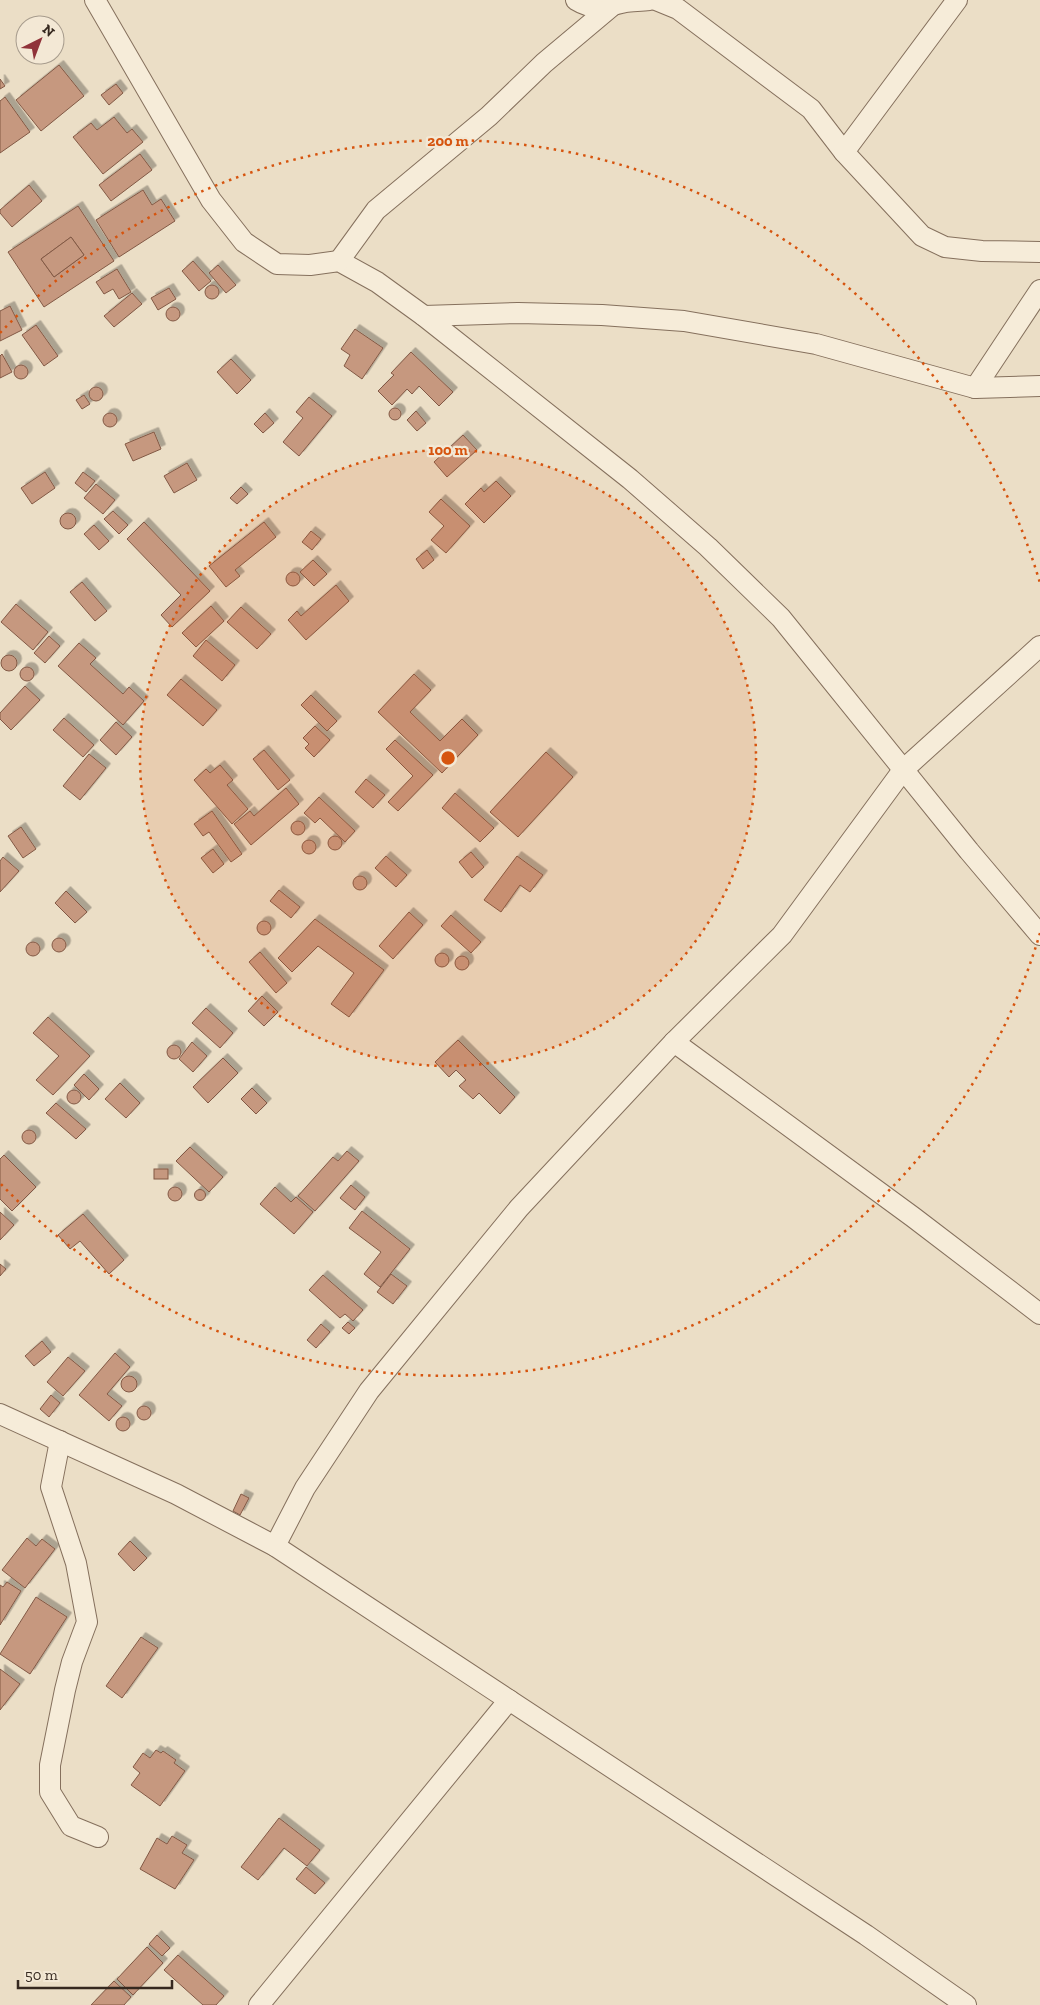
<svg xmlns="http://www.w3.org/2000/svg" width="1040" height="2005" viewBox="0 0 1040 2005" font-family="'Zilla Slab',serif">
<style>
.building{fill:#c6987f;stroke:#825945;fill-rule:evenodd;filter:url(#shadow)}
.lines{fill:none;stroke-linecap:round;stroke-linejoin:round}
.street-casing{stroke:#85705d;stroke-width:22}
.street{stroke:#f6ecd9;stroke-width:20}
.ring{fill:none;stroke:#d6540e;stroke-width:2.5;stroke-dasharray:2.5 5}
.centre{fill:#d6540e;stroke:#f3e8d5;stroke-width:2.5}
.ring-label{font-size:15px;text-anchor:middle;font-weight:bold;fill:#d6540e;stroke:#f3e8d5;stroke-width:4.5;stroke-linejoin:round;paint-order:stroke}
</style>
<defs>
<filter id="shadow"><feDropShadow dx="4.5" dy="-4.5" stdDeviation="0" flood-color="#0004"/></filter>
</defs>
<rect width="100%" height="100%" fill="#ebdec6"/>
<!-- building -->
<g class="building">
<path d="M59,65L84,96L41,131L16,100Z"/>
<path d="M0,79L5,86L0,89Z"/>
<path d="M116,84L123,93L109,105L101,95Z"/>
<path d="M5,97L30,132L0,153V101Z"/>
<path d="M114,117L127,133L132,129L143,142L103,174L73,137L91,123L97,130Z"/>
<path d="M140,154L152,170L111,201L99,185Z"/>
<path d="M29,185L42,201L12,227L0,213V210Z"/>
<path d="M143,190L152,205L161,199L175,221L119,257L96,220Z"/>
<path d="M78,206L114,261L44,307L8,252ZM71,237L84,255L54,277L41,259Z"/>
<path d="M71,237L84,255L54,277L41,259Z"/>
<path d="M193,261L211,281L199,291L182,271Z"/>
<path d="M218,265L236,285L226,293L209,273Z"/>
<path d="M117,269L131,292L119,299L113,289L104,294L96,282Z"/>
<circle cx="212" cy="292" r="7"/>
<path d="M169,288L176,299L158,310L151,298Z"/>
<path d="M132,293L142,304L114,327L104,316Z"/>
<path d="M10,306L22,330L0,341V311Z"/>
<circle cx="173" cy="314" r="7"/>
<path d="M36,325L58,356L44,366L22,335Z"/>
<path d="M355,329L383,348L362,379L344,366L350,355L341,349Z"/>
<path d="M411,352L453,392L439,406L419,386L412,394L407,389L392,405L378,391L394,375L391,373Z"/>
<path d="M2,354L12,372L0,378V356Z"/>
<path d="M231,359L251,380L237,394L217,372Z"/>
<circle cx="21" cy="372" r="7"/>
<circle cx="96" cy="394" r="7"/>
<path d="M84,395L90,404L82,409L76,400Z"/>
<path d="M309,397L332,416L299,456L283,442L303,418L296,412Z"/>
<circle cx="395" cy="414" r="6"/>
<path d="M416,411L426,423L417,431L407,420Z"/>
<circle cx="110" cy="420" r="7"/>
<path d="M265,413L274,423L263,433L254,424Z"/>
<path d="M154,432L161,449L133,461L125,444Z"/>
<path d="M463,435L477,450L447,477L434,462Z"/>
<path d="M187,463L197,480L174,493L164,476Z"/>
<path d="M45,472L55,488L32,504L21,488Z"/>
<path d="M83,472L95,481L86,492L75,483Z"/>
<path d="M496,481L511,496L484,523L465,504L481,488L484,492Z"/>
<path d="M96,484L115,500L103,514L84,498Z"/>
<path d="M241,487L248,494L237,504L230,498Z"/>
<path d="M441,499L470,526L446,553L431,540L444,526L429,512Z"/>
<path d="M113,511L128,525L119,534L104,519Z"/>
<circle cx="68" cy="521" r="8"/>
<path d="M144,522L210,591L172,627L161,615L181,595L127,539Z"/>
<path d="M264,522L276,537L235,570L240,576L226,587L209,566Z"/>
<path d="M94,525L109,541L99,550L84,534Z"/>
<path d="M311,531L321,539L312,550L302,542Z"/>
<path d="M427,550L434,560L423,569L416,559Z"/>
<path d="M313,560L327,574L314,586L300,572Z"/>
<circle cx="293" cy="579" r="7"/>
<path d="M82,582L107,611L95,621L70,592Z"/>
<path d="M336,585L349,601L306,640L288,620L297,611L301,616Z"/>
<path d="M16,604L48,632L33,650L1,622Z"/>
<path d="M211,606L224,621L196,647L182,633Z"/>
<path d="M241,607L271,634L257,649L227,622Z"/>
<path d="M49,636L60,646L45,663L34,653Z"/>
<path d="M206,640L235,665L222,681L193,656Z"/>
<path d="M79,643L96,658L90,664L123,694L129,687L144,701L123,725L58,666Z"/>
<circle cx="9" cy="663" r="8"/>
<circle cx="27" cy="674" r="7"/>
<path d="M414,674L431,690L410,712L440,741L462,719L478,735L442,773L378,712Z"/>
<path d="M181,679L217,710L203,726L167,695Z"/>
<path d="M25,686L40,700L11,730L0,719V713Z"/>
<path d="M311,695L337,721L327,731L301,705Z"/>
<path d="M64,718L94,745L83,757L53,730Z"/>
<path d="M116,722L132,737L116,755L100,740Z"/>
<path d="M315,726L330,740L314,757L305,748L309,744L303,738Z"/>
<path d="M395,740L433,775L398,811L388,802L413,776L386,749Z"/>
<path d="M264,750L290,780L278,790L253,759Z"/>
<path d="M546,752L573,777L518,837L490,812Z"/>
<path d="M89,754L106,768L80,800L63,786Z"/>
<path d="M220,765L233,780L227,785L248,809L232,824L194,780L206,769L210,773Z"/>
<path d="M366,779L385,795L373,808L355,792Z"/>
<path d="M286,788L299,804L251,845L234,824L250,811L254,816Z"/>
<path d="M455,793L494,828L480,842L442,808Z"/>
<path d="M319,797L355,831L345,842L320,818L315,823L304,813Z"/>
<path d="M212,811L242,854L231,862L209,832L203,836L194,824Z"/>
<circle cx="298" cy="828" r="7"/>
<path d="M21,827L36,849L23,858L8,836Z"/>
<circle cx="335" cy="843" r="7"/>
<circle cx="309" cy="847" r="7"/>
<path d="M213,849L224,864L213,873L201,858Z"/>
<path d="M471,852L484,867L472,878L459,862Z"/>
<path d="M386,856L407,875L396,887L375,868Z"/>
<path d="M517,856L543,875L530,892L520,885L501,912L484,900Z"/>
<path d="M3,857L19,871L0,892V861Z"/>
<circle cx="360" cy="883" r="7"/>
<path d="M279,890L300,907L291,918L270,901Z"/>
<path d="M66,891L87,912L75,923L55,903Z"/>
<path d="M409,912L423,925L393,959L379,946Z"/>
<path d="M451,915L481,942L471,953L441,926Z"/>
<path d="M315,919L384,970L349,1017L331,1004L354,973L318,946L292,972L278,958Z"/>
<circle cx="264" cy="928" r="7"/>
<circle cx="59" cy="945" r="7"/>
<circle cx="33" cy="949" r="7"/>
<path d="M260,952L287,983L276,993L249,962Z"/>
<circle cx="442" cy="960" r="7"/>
<circle cx="462" cy="963" r="7"/>
<path d="M262,996L278,1012L264,1026L248,1011Z"/>
<path d="M206,1008L233,1033L220,1048L192,1023Z"/>
<path d="M48,1017L90,1056L53,1095L36,1080L59,1056L33,1033Z"/>
<path d="M458,1040L515,1097L500,1114L479,1093L473,1099L459,1086L466,1080L456,1070L449,1077L435,1062Z"/>
<path d="M192,1042L207,1056L193,1072L179,1059Z"/>
<circle cx="174" cy="1052" r="7"/>
<path d="M223,1058L238,1073L208,1103L193,1087Z"/>
<path d="M84,1074L99,1089L89,1100L74,1085Z"/>
<path d="M120,1083L140,1103L126,1118L105,1099Z"/>
<path d="M252,1088L267,1103L256,1114L241,1099Z"/>
<circle cx="74" cy="1097" r="7"/>
<path d="M56,1103L86,1129L76,1139L46,1113Z"/>
<circle cx="29" cy="1137" r="7"/>
<path d="M190,1147L223,1177L209,1192L176,1161Z"/>
<path d="M347,1151L359,1161L315,1211L298,1196L333,1157L338,1161Z"/>
<path d="M4,1155L36,1187L12,1211L0,1199V1159Z"/>
<rect x="154" y="1169" width="14" height="10"/>
<path d="M351,1185L365,1197L355,1210L340,1198Z"/>
<circle cx="175" cy="1194" r="7"/>
<path d="M275,1187L291,1202L296,1197L313,1212L294,1234L260,1204Z"/>
<circle cx="200" cy="1195" r="5.5"/>
<path d="M362,1211L410,1249L380,1287L364,1274L381,1252L349,1228Z"/>
<path d="M0,1212L14,1225L0,1240Z"/>
<path d="M83,1214L124,1260L109,1274L80,1241L70,1249L58,1235Z"/>
<path d="M0,1264L6,1269L0,1276Z"/>
<path d="M391,1274L407,1286L393,1304L377,1292Z"/>
<path d="M323,1275L363,1310L353,1321L345,1314L340,1318L309,1290Z"/>
<path d="M348,1322L355,1328L349,1334L342,1328Z"/>
<path d="M321,1324L330,1332L316,1348L307,1340Z"/>
<path d="M42,1341L51,1352L34,1366L25,1356Z"/>
<path d="M115,1353L130,1367L107,1394L122,1406L109,1421L79,1395Z"/>
<path d="M68,1357L85,1371L63,1396L47,1382Z"/>
<circle cx="129" cy="1384" r="8"/>
<path d="M51,1395L60,1403L49,1417L40,1409Z"/>
<circle cx="144" cy="1413" r="7"/>
<circle cx="123" cy="1424" r="7"/>
<path d="M241,1494L249,1498L240,1515L233,1511Z"/>
<path d="M27,1538L36,1546L42,1539L55,1549L25,1588L2,1570Z"/>
<path d="M130,1541L147,1558L134,1571L118,1554Z"/>
<path d="M7,1582L21,1591L0,1625V1585L3,1587Z"/>
<path d="M36,1597L67,1617L30,1674L0,1654Z"/>
<path d="M141,1637L158,1648L122,1698L106,1686Z"/>
<path d="M0,1669L20,1684L0,1710Z"/>
<path d="M156,1750L161,1753L163,1751L176,1760L174,1763L185,1771L160,1806L131,1785L140,1773L133,1767L143,1753L150,1758Z"/>
<path d="M279,1818L320,1850L307,1866L284,1848L258,1880L241,1867Z"/>
<path d="M172,1836L187,1845L182,1853L194,1860L175,1889L140,1869L157,1838L167,1844Z"/>
<path d="M306,1867L325,1883L315,1894L296,1879Z"/>
<path d="M157,1935L170,1948L162,1956L149,1944Z"/>
<path d="M147,1947L163,1963L133,1995L117,1979Z"/>
<path d="M178,1955L224,1996L216,2005H203L164,1970Z"/>
<path d="M114,1981L131,1997L124,2005H91Z"/>
</g>
<g class="lines">
<defs>
<g id="street">
<path d="M95,0L211,200L244,242L277,264L310,265L339,261L377,282L424,316L630,479L708,547L781,618L969,851L1040,935"/>
<path d="M576,0C594,11 605,7 625,2C632,1 641,1 649,0"/>
<path d="M656,0L678,9L811,109L844,152L922,236L945,247L982,251L1040,252"/>
<path d="M844,152L957,0"/>
<path d="M339,261L376,210L489,116L544,63L619,0"/>
<path d="M424,316L518,313L602,315L684,321L816,344L975,388L1040,386"/>
<path d="M975,388L1040,290"/>
<path d="M674,1042L913,1217L1040,1314"/>
<path d="M0,1414L176,1494L275,1546L866,1935L966,2005"/>
<path d="M60,1441L51,1487L76,1563L87,1622L72,1662L65,1690L50,1765V1792L71,1826L98,1837"/>
<path d="M275,1546L305,1488L369,1391L519,1208L674,1042L782,935L903,770L1040,646"/>
<path d="M259,2005L509,1700"/>
</g>
</defs>
<!-- street casing -->
<use href="#street" class="street-casing"/>
<!-- street -->
<use href="#street" class="street"/>
</g>
<!-- distance rings -->
<circle cx="448" cy="758" r="308" fill="#d6540e" fill-opacity=".12"/>
<g class="ring">
<circle cx="448" cy="758" r="308"/>
<path d="M1040 933A617 617 0 0 1 0 1183M0 333A617 617 0 0 1 1040 583"/>
</g>
<circle cx="448" cy="758" r="8" class="centre"/>
<g class="ring-label">
<text x="448" y="146">200 m</text>
<text x="448" y="455">100 m</text>
</g>
<!-- north arrow -->
<g transform="translate(40 40) rotate(42)"><circle r="24" fill="#f3e8d5" stroke="#a79c8d"/>
<path d="M0-4L9 19L0 12L-9 19Z" fill="#903239"/>
<text y="-8" font-size="14" font-weight="bold" text-anchor="middle" fill="#362920">N</text>
</g>
<!-- scale -->
<path d="M18 1980v8h154v-8" fill="none" stroke="#362920" stroke-width="2.5"/>
<text x="25" y="1980" font-size="15" fill="#362920" stroke="#f3e8d5" stroke-width="4" paint-order="stroke">50 m</text>
</svg>
